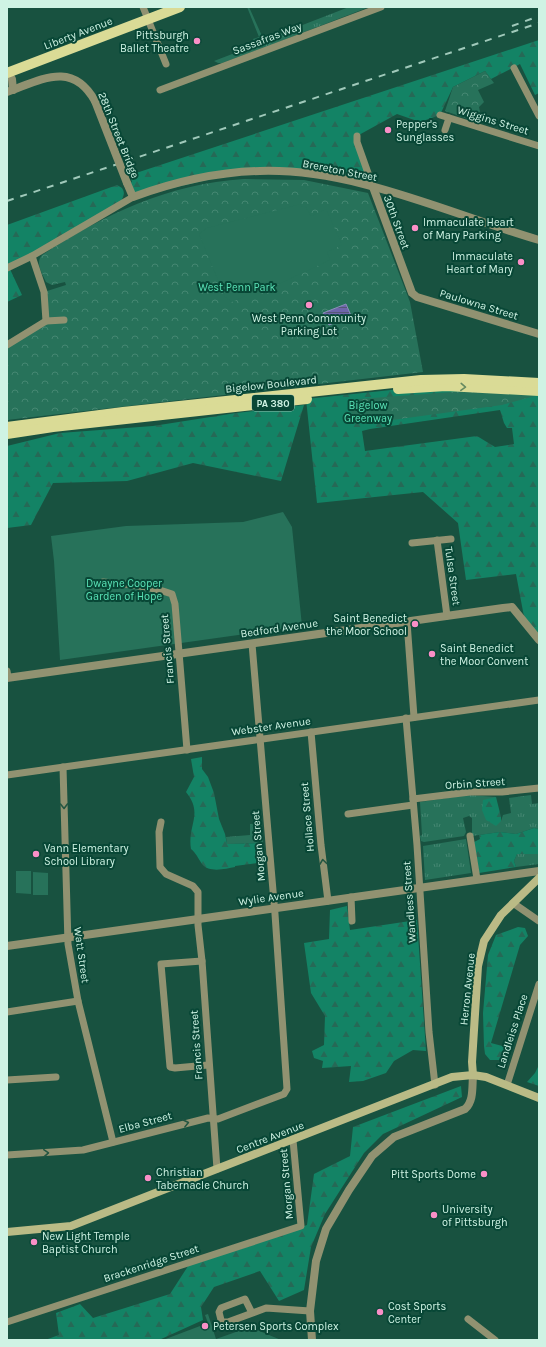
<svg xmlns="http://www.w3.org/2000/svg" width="546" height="1347" viewBox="0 0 546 1347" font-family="Karla,sans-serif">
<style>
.grass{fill:url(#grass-tufts)}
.forest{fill:url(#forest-firs);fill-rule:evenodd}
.park{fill:url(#park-crowns)}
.garden{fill:#27725a}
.water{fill:url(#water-rules);stroke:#8b90bb}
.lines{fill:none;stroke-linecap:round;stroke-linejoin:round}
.minor{stroke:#919271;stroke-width:7}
.tertiary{stroke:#919271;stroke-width:8}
.secondary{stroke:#babb86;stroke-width:8}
.primary{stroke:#dadb96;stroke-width:10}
.rail{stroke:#a0c9ba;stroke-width:2;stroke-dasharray:7 7;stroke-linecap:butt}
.tertiary-bridge{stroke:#919271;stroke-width:8}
.oneway{stroke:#668a61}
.oneway2{stroke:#235642}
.poi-dot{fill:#fa8fc7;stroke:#084736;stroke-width:1.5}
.labels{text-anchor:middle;stroke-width:4;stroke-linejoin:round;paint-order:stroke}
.shield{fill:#084736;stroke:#93bfb0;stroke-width:1}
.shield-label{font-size:10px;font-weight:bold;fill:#cff3e4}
.street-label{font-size:11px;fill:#cff3e4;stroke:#084736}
.poi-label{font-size:11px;fill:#cff3e4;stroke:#084736;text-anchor:start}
.park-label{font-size:11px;fill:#5ae2b6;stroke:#084736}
</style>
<defs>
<pattern id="grass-tufts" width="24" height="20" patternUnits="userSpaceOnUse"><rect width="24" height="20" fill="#27725a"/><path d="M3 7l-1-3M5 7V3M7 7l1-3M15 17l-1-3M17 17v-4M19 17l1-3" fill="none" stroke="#458772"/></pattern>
<pattern id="forest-firs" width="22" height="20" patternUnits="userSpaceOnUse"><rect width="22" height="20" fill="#138365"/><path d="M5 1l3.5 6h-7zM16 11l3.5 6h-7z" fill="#266956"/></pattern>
<pattern id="park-crowns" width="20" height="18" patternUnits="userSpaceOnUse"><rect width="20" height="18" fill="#27725a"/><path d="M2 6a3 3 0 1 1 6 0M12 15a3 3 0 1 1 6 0" fill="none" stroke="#458772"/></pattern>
<pattern id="water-rules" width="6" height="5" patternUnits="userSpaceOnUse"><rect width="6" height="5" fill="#6e65a9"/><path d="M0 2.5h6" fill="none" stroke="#565776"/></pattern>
</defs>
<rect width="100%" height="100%" fill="#185240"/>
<!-- grass -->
<g class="grass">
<path d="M349,7H369L263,48L259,37L262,36L269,38Z"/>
<path d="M469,795L496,797L493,799L501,821L503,815L511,813L509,798L531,795L532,804L539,803V829L534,828L516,834L500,832L472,836V818L469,816L463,818L466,832L464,836L424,842L421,841L420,836L422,835L420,802Z"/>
<path d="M261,823L263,843L227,844L226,837L250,835V824Z"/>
<path d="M466,839L471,873L425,880L423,846Z"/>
<path d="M517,854H539V864L516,867L514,861Z"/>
</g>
<!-- forest -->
<g class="forest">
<path d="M539,40V93L535,95L520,64L491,79L485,71L453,87L440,115L420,122L397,114L357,136L373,187L336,178L242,172L133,197L127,183L132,182L130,175Z"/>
<path d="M117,185L122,188C126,194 123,198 119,204L9,267L22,295L7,302V225Z"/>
<path d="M410,388L539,391V640L525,622L516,574L466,580L458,523L423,492L317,503L306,399ZM500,410L504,423L507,428H512L514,444L495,447L477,436L365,451L362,431L370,429Z"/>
<path d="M304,405L281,481L193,463L127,481L53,483L31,525L7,528V446L60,433L153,426L236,413Z"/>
<path d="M202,757V769L208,777L214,793L219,819L225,834L227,844L263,843L265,862L235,866V867C225,869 209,873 202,864C198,858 196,853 191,849C187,825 204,814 186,792L194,777L191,759Z"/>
<path d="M496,797L501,817V821L496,826L486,820L482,810L483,800Z"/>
<path d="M534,828L539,829V854H517L514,861L516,867L479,873L474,842L480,839L479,835L500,832L516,834Z"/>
<path d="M347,906L350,930L417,920L426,1051L413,1050L394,1061L386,1073L363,1081L349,1082L351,1066L322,1068L323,1061L314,1058L312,1051L324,1045L325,1016L311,993L304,943L329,939L330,910Z"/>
<path d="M518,927L525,928L528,936L520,945L491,1043L506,1047L505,1056L500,1060H490L485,1054L484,1046L483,1013L488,955L496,935Z"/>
<path d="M539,1065V1086L527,1082L535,1073Z"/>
<path d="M461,1086L462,1097L383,1134L364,1153L325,1214L311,1247L304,1290L279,1301L260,1271L214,1287L201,1307L203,1320L159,1340H45L59,1335L56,1313L80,1304L93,1318L170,1294L190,1263L241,1249L307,1225L314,1174L350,1156L353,1127Z"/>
</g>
<!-- park -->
<g class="park">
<path d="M485,71L494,83L478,90L484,102L479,107L480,112L478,113L477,122L445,111L453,87Z"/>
<path d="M244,179L304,180L368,193L410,302L423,372L7,420V345L46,321L44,292L66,285L65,282L52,285L46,282C42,273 35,263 42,255C105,214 168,184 244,179Z"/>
<path d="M465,391L535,396L502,405L363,424L347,409L359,399Z"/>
</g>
<!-- garden -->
<g class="garden">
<path d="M247,7H249L262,36L259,37L263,48L222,63H218L214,61L240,51L239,46L254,42L253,39L259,37Z"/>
<path d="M301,204L302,207L305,206L311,216L326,209L342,245L327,252L330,260L266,290L264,287L232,302L225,297L199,234L207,228Z"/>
<path d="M283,512L292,527L302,626L60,660L54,561L51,536L126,526L243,522Z"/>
<path d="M16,871H31V894L16,893Z"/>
<path d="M33,872L48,873V895H33Z"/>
<path d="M208,1314L216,1339L250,1327L281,1340H163L208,1323L205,1315Z"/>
</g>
<!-- water -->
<path class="water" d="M346,304L352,318L349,317L329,325L323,313Z"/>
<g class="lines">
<!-- minor -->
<g class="minor">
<path d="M143,7L166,64"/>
<path d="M514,68L539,116"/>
<path d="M160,90L381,7"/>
<path d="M440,115L539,146"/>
<path d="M445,130L449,118"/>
<path d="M357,136V142L373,187"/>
<path d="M32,256L44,292L46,321"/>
<path d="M7,268L32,256L133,197"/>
<path d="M7,345L46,321L64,320"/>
<path d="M437,540L447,616"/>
<path d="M412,543L451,539"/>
<path d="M103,582C127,584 149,586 172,594L175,604L178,640L187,750"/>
<path d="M407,622L414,717"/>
<path d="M7,671L8,677"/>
<path d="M406,718L417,845L429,1032L435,1085"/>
<path d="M311,732L321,845L328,901"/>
<path d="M63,767L68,944L78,1001L113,1142"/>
<path d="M7,775L539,700"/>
<path d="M413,799L470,792H502L539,788"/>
<path d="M348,814L413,805"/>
<path d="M161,822L159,832L160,867L166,874L193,886L198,892V925L202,961L217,1169"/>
<path d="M470,836L477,879"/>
<path d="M351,897L352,921"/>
<path d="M513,903L539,921"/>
<path d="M202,961L161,964L170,1067L175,1068L208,1065"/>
<path d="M7,1012L78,1001"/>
<path d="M7,1080L56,1077"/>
<path d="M507,1085L539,984"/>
<path d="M7,1155L83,1150L208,1118L218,1119L284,1094L287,1089L275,914L252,644"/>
<path d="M252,1313L245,1299L221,1308L219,1312L221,1320L222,1322H228L266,1308L310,1311"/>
<path d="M468,1319L495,1340"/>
<path d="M7,1322L301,1226L293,1140"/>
</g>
<!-- tertiary -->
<g class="tertiary">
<path d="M7,72L12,79L13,90"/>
<path d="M7,92C41,80 72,60 95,101"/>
<path d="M127,183L133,197C174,182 216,172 260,171C354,168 450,214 539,240"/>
<path d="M373,187L412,293L417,297L539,334"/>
<path d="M7,678L503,608L512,607L539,640"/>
<path d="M7,946L539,871"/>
<path d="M312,1340L310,1311L316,1261L326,1229L349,1190L372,1156L394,1137L465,1109C474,1101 472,1087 473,1075"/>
</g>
<!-- secondary -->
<g class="secondary">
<path d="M473,1075L472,1062L478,966L484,941L501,915L539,878"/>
<path d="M7,1232L71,1226L452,1077L473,1075L486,1077L539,1098"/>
</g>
<!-- primary -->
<g class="primary">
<path d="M7,73L180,7"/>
<path d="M398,389L446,386L539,391"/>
<path d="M7,427L123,412L421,380L464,379L539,383"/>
<path d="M7,434L53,427L307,399"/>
</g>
<!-- rail -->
<g class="rail">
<path d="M512,26L539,16"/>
<path d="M7,201L539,23"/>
</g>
<!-- tertiary-bridge -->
<path class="tertiary-bridge" d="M95,101L127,183"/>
</g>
<!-- one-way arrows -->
<defs><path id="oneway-chevron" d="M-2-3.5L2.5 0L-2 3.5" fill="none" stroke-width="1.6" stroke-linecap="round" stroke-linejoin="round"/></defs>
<use class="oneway" href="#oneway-chevron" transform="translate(463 387) rotate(3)"/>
<g class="oneway2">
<use href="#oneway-chevron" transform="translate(64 806) rotate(89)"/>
<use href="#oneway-chevron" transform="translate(323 862) rotate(-98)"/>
<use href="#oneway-chevron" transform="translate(186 1123) rotate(-14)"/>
<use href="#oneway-chevron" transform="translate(46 1153) rotate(-4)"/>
</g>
<!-- markers -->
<g class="poi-dot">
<circle cx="197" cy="41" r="4"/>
<circle cx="388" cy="130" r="4"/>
<circle cx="415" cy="228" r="4"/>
<circle cx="521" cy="262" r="4"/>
<circle cx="309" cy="305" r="4"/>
<circle cx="415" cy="624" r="4"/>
<circle cx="432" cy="654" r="4"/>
<circle cx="36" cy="854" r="4"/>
<circle cx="484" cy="1174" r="4"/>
<circle cx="148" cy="1178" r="4"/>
<circle cx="434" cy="1215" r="4"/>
<circle cx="34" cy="1242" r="4"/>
<circle cx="380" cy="1312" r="4"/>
<circle cx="205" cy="1326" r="4"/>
</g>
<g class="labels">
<!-- shield labels -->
<rect class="shield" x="252" y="395" width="42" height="16" rx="3"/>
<g class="shield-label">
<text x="273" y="407">PA 380</text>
</g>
<!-- street labels -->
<g class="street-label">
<text transform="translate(78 33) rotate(-21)" y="4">Liberty Avenue</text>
<text transform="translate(267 38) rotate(-21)" y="4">Sassafras Way</text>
<text transform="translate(493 120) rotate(17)" y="4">Wiggins Street</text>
<text transform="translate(119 135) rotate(68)" y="4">28th Street Bridge</text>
<text transform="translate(340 170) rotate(11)" y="4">Brereton Street</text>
<text transform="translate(397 222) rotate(70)" y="4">30th Street</text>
<text transform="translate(479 304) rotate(17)" y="4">Paulowna Street</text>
<text transform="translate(271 384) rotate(-6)" y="4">Bigelow Boulevard</text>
<text transform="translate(453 576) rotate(82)" y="4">Tulsa Street</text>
<text transform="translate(279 628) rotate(-8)" y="4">Bedford Avenue</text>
<text transform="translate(167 649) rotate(-95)" y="4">Francis Street</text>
<text transform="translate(271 726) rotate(-8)" y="4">Webster Avenue</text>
<text transform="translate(475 783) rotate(-4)" y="4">Orbin Street</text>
<text transform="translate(307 817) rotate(-95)" y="4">Hollace Street</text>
<text transform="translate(258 846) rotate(-95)" y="4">Morgan Street</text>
<text transform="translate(271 897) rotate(-8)" y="4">Wylie Avenue</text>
<text transform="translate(409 902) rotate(-94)" y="4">Wandless Street</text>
<text transform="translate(82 955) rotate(82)" y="4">Watt Street</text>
<text transform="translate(467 989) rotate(-84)" y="4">Herron Avenue</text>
<text transform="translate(512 1031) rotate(-72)" y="4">Landleiss Place</text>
<text transform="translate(196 1045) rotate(-94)" y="4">Francis Street</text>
<text transform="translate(145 1122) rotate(-15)" y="4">Elba Street</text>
<text transform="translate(270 1137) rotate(-21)" y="4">Centre Avenue</text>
<text transform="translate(286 1184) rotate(-95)" y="4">Morgan Street</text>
<text transform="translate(151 1263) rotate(-18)" y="4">Brackenridge Street</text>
</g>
<!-- poi labels -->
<g class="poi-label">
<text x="189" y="39" text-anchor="end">Pittsburgh<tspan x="189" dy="13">Ballet Theatre</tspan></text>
<text x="396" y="128">Pepper's<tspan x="396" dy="13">Sunglasses</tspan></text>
<text x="423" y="226">Immaculate Heart<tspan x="423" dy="13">of Mary Parking</tspan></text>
<text x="513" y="260" text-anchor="end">Immaculate<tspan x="513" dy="13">Heart of Mary</tspan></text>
<text x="309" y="322" text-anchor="middle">West Penn Community<tspan x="309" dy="13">Parking Lot</tspan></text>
<text x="407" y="622" text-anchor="end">Saint Benedict<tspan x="407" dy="13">the Moor School</tspan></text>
<text x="440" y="652">Saint Benedict<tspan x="440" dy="13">the Moor Convent</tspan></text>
<text x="44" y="852">Vann Elementary<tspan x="44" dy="13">School Library</tspan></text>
<text x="156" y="1176">Christian<tspan x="156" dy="13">Tabernacle Church</tspan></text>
<text x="476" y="1178" text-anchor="end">Pitt Sports Dome</text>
<text x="442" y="1213">University<tspan x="442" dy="13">of Pittsburgh</tspan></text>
<text x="42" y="1240">New Light Temple<tspan x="42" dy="13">Baptist Church</tspan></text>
<text x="388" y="1310">Cost Sports<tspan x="388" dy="13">Center</tspan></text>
<text x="213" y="1330">Petersen Sports Complex</text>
</g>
<!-- park labels -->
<g class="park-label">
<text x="237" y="291">West Penn Park</text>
<text x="368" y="409">Bigelow<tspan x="368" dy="13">Greenway</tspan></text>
<text x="124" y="587">Dwayne Cooper<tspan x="124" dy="13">Garden of Hope</tspan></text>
</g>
</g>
<!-- border -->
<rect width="546" height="1347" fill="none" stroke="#cff3e4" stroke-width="16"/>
</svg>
